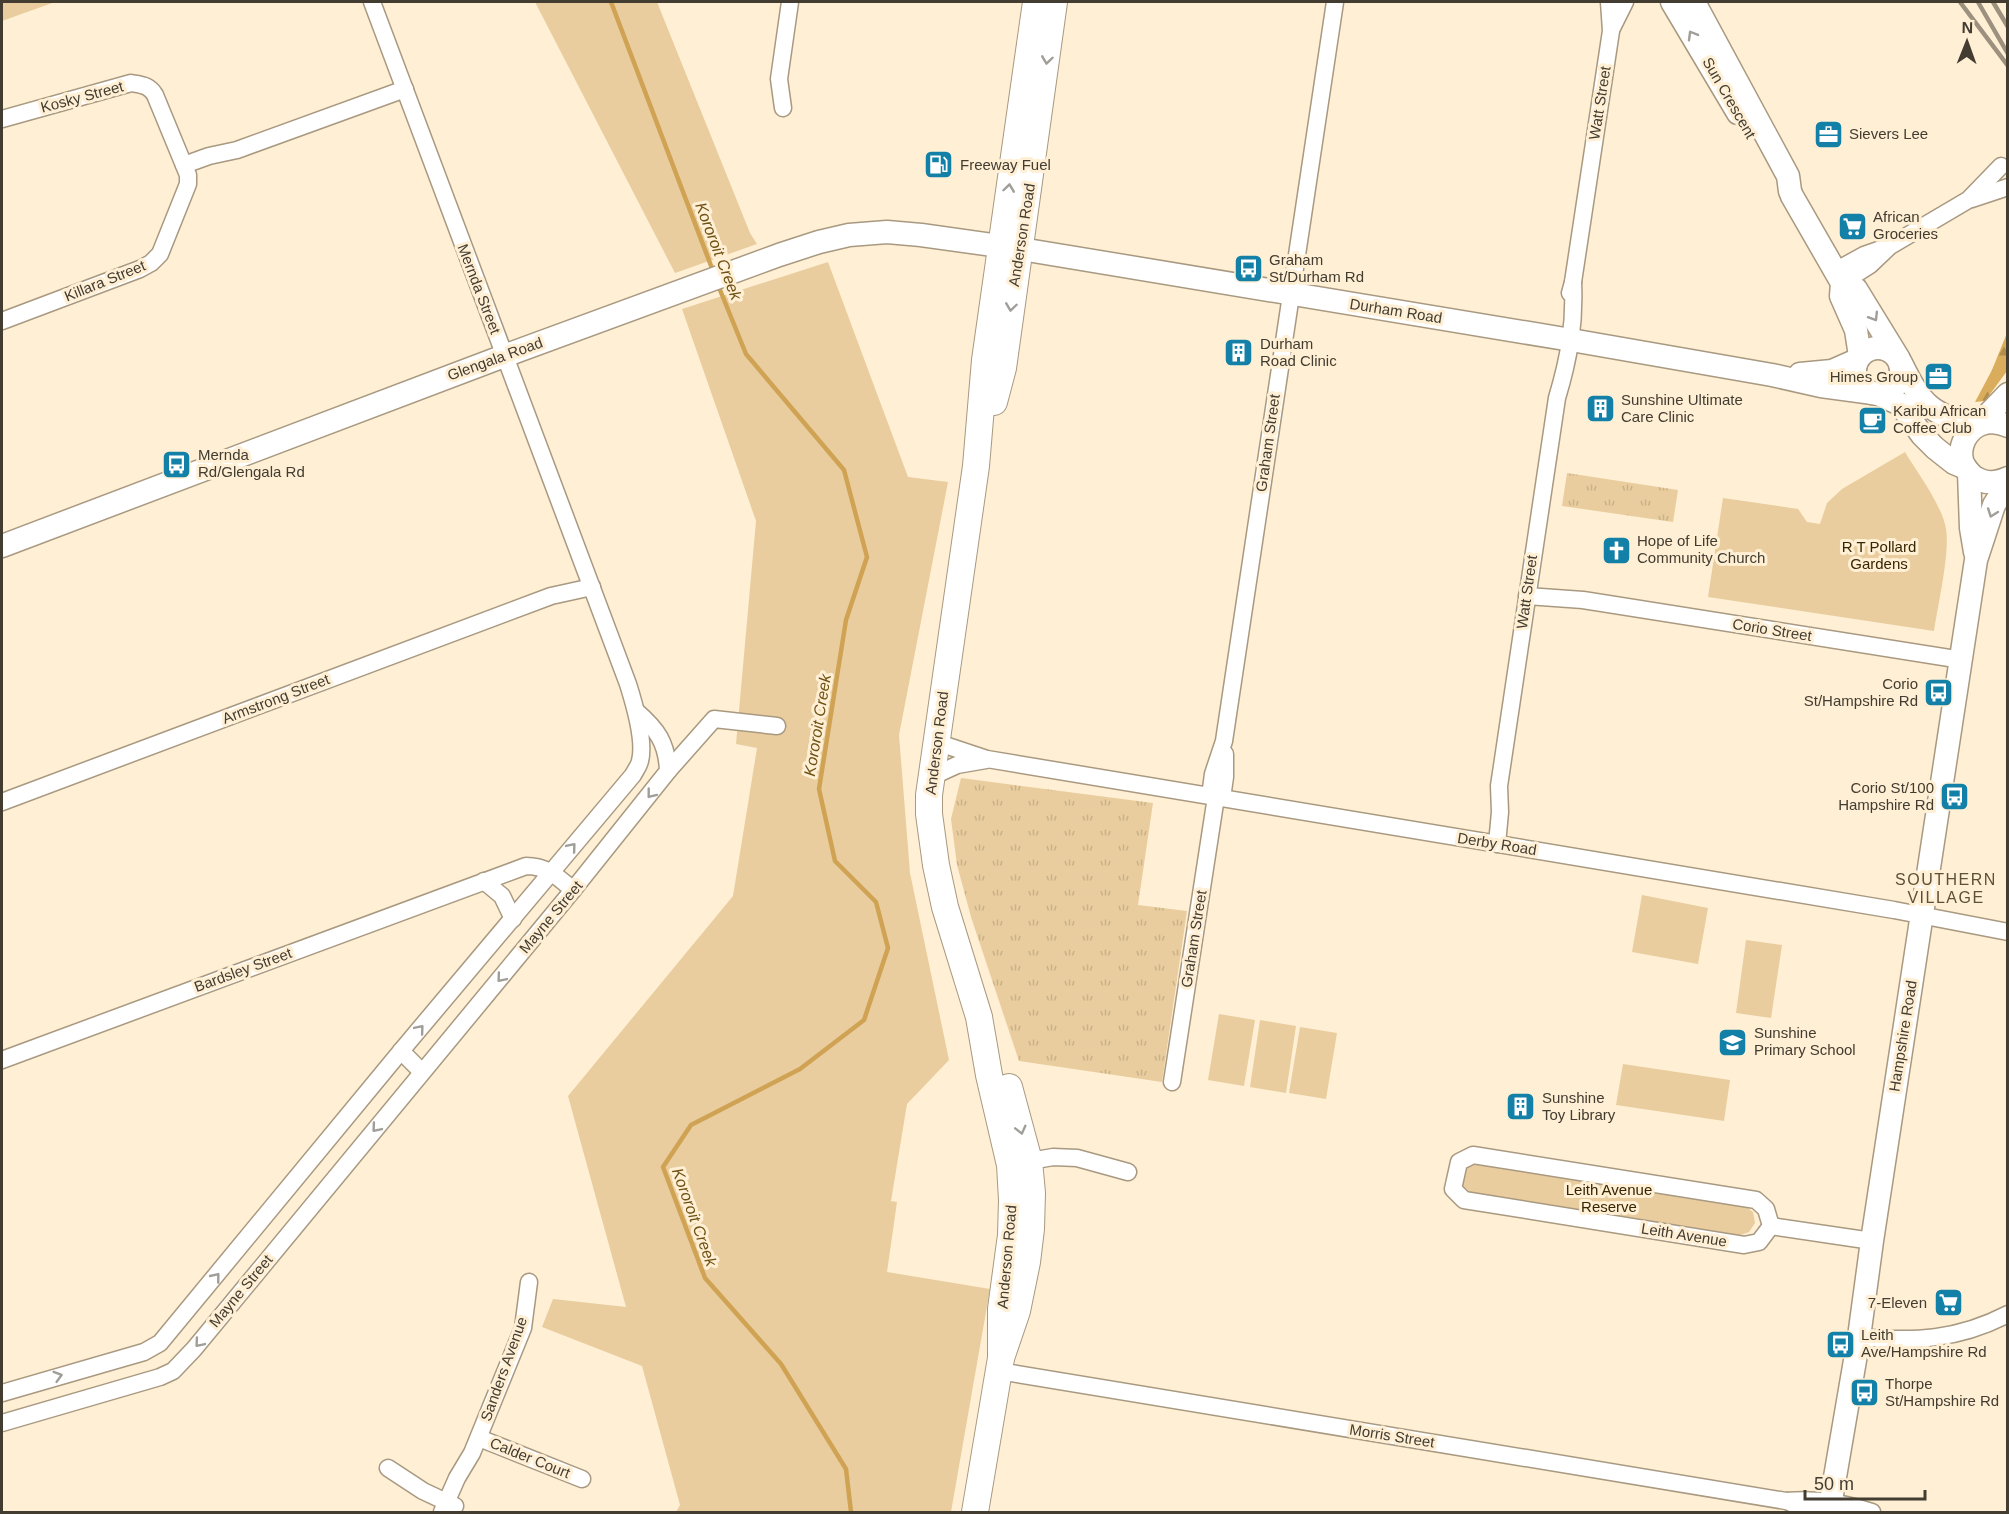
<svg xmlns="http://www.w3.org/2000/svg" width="2009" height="1514" viewBox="0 0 2009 1514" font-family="Arial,sans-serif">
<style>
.grass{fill:url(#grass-tufts)}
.forest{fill:url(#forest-firs)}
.park{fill:#e9cd9e}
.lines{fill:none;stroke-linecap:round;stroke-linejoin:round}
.stream{stroke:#cfa353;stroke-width:4.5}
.street-casing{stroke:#a89980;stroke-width:19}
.secondary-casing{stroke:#a89980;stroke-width:25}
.primary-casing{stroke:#a89980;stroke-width:28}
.street{stroke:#fff;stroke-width:16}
.secondary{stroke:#fff;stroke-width:22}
.primary{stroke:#fff;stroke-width:26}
.rail{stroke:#9c917e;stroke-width:4.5}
.oneway{stroke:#a09e98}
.labels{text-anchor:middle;stroke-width:6;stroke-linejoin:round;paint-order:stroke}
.street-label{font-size:15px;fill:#423c31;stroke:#ffefd4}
.poi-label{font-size:15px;fill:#423c31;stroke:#ffefd4;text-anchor:start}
.park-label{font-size:15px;fill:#382602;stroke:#ffefd4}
.water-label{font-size:16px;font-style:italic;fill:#6f5114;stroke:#ffefd4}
.neighbourhood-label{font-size:16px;letter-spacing:1.5px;fill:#5d503a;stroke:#ffefd4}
</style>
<defs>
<pattern id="grass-tufts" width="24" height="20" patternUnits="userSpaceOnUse" patternTransform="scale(1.5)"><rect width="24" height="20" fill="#e9cd9e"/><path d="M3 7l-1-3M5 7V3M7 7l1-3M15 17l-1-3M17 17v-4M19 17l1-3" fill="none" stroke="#c9b189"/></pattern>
<pattern id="forest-firs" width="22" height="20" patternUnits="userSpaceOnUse" patternTransform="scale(1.5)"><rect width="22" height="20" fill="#daad5d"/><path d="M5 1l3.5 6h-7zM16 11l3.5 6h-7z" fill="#b28e4d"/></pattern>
</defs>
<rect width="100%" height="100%" fill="#ffefd4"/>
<!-- grass -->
<g class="grass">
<path d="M1567,473L1678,490L1673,522L1562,506Z"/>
<path d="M961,778L1153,803L1138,905L1187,911L1162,1082L1019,1061L971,917L957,865L951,819Z"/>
</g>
<!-- forest -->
<path class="forest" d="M2007,333V371L1985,401L1975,402L1992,370Z"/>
<!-- park -->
<g class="park">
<path d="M2,2H55L2,21Z"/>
<path d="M535,2H657L750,233L757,244L675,273Z"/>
<path d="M828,262L908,477L948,482L899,735L910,873L949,1060L907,1104L891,1201L897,1202L887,1272L990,1289L951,1512H676L680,1505L642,1366L542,1327L553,1299L626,1307L568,1096L733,896L757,748L736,744L756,521L682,309Z"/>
<path d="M1905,452C1917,472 1943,507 1946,529C1950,554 1938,604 1934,631L1708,597L1723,498L1798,509L1807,522L1820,524L1827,503L1842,489Z"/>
<path d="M1642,895L1708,908L1698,964L1632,952Z"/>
<path d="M1746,940L1782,945L1771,1018L1736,1013Z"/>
<path d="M1219,1014L1255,1020L1244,1086L1208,1080Z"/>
<path d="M1260,1020L1296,1026L1286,1093L1250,1087Z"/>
<path d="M1300,1027L1337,1033L1326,1099L1289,1093Z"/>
<path d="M1623,1064L1730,1080L1724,1121L1616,1105Z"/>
<path d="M1470,1162L1744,1205L1753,1212L1755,1223L1749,1232L1738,1236L1470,1192L1462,1185L1460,1175Z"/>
</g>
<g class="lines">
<!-- stream -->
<g class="stream">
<path d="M611,2L713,271"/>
<path d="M718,285L746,354L844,470L867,557L846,620L819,789L835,861L876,902L888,948L864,1020L800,1069L691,1125L663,1167L705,1278L781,1364L846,1469L851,1512"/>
</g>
<defs>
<g id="street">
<path d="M1612,28L1625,2"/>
<path d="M783,108L779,79L790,2"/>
<path d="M2,119L131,83C142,85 149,85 155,95L188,175V184L160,254L151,263L140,269L2,321"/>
<path d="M184,165L209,156L237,150L405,89"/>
<path d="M1972,199L2008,187"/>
<path d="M1835,271L1864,255L1881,249"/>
<path d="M1842,283L1870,265L1890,246L1968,200L2001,166"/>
<path d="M1570,293L1573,282L1611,31L1609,2"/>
<path d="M1527,596L1583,600L1962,660"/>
<path d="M936,742L987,759L1894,910L2008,932"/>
<path d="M668,771L714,719L777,726"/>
<path d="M931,777L957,765L986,760"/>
<path d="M1210,796L1213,774L1224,741L1335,2"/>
<path d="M1222,798L1225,777V754"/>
<path d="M2,802L551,596L592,587"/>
<path d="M1497,844L1500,812L1499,786L1557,398C1569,358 1575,324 1573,282"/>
<path d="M484,881L502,896L513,919"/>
<path d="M401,1051L422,1072"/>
<path d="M2,1060L526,866C547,866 558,877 573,890"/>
<path d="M1172,1082L1216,797"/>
<path d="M1473,1155L1756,1200L1766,1209L1771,1226L1759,1242L1744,1245L1464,1200L1453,1189L1459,1162Z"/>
<path d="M1019,1163L1053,1157L1077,1158L1128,1172"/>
<path d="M1771,1226L1872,1241"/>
<path d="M1859,1337C1914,1342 1958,1340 2008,1314"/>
<path d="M999,1371L1786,1501C1817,1498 1843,1502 1872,1512"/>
<path d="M2,1393L144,1352L160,1343L401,1051L633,775C635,771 639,766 640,761C645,742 634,703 628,684L372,2"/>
<path d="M2,1423L160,1377L173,1371L194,1349L573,890L668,771C667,743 657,729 636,711"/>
<path d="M479,1438L582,1479"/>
<path d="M388,1468L423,1491L455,1506"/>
<path d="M1787,1501L1808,1511L1817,1512"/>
<path d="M442,1512L457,1478L472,1453L523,1328L529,1282"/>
</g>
<g id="secondary">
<path d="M1672,2L1738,113"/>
<path d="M1694,2L1788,176L1790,191L1792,196L1842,283L1841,296L1856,330L1860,356"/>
<path d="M1842,283L1856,289L1899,359"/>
<circle cx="1878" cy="371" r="23"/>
<path d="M1901,363C1922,406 1930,413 1975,426"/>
<path d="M1800,374L1832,371L1857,360"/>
<path d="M1878,394L1900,404L1922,435L1935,448L1954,463L1966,468"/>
<path d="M1979,424L2008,394"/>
<path d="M2008,426C1967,407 1942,464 1980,480C1989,484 1999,482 2008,478"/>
<path d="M1969,472L1971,528L1975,552"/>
<path d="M2,546L504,356L779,255L819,242L849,235L887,232L921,235L1021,249L1571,340L1772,375L1821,386L1873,393"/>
<path d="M1829,1512L1859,1337L1872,1241L1976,560L1994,505L2008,483"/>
</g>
<g id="primary">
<path d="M994,402L1003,368L1054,2"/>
<path d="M1001,1358V1309L1011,1235L1012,1200L1010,1165L989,1075L979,1017L945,907L936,865L929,814V795L976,466L985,360L1036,2"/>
<path d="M975,1512L1001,1358L1017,1311L1027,1262L1031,1229L1032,1193L1029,1161L1009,1087"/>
</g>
</defs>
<!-- street casing -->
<use href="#street" class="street-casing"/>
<!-- secondary casing -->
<use href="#secondary" class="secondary-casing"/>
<!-- primary casing -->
<use href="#primary" class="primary-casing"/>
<!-- street -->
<use href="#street" class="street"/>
<!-- secondary -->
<use href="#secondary" class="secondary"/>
<!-- primary -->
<use href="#primary" class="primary"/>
<!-- rail -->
<g class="rail">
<path d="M1960,2L2008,66"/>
<path d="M1978,2L2008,54"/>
<path d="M1993,2L2008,27"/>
</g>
</g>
<!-- one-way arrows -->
<defs><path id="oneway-chevron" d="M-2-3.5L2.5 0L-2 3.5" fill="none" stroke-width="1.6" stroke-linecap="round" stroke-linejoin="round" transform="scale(1.5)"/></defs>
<g class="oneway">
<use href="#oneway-chevron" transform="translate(1692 35) rotate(-120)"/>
<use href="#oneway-chevron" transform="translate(1047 60) rotate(98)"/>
<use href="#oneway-chevron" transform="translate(1009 188) rotate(-82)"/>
<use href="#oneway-chevron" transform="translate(1011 307) rotate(98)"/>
<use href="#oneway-chevron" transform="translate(1874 317) rotate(58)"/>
<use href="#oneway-chevron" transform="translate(1992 513) rotate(110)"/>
<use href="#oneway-chevron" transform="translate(651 794) rotate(128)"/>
<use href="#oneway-chevron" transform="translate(572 847) rotate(-50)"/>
<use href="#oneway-chevron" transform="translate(501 978) rotate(130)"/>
<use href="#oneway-chevron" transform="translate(420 1029) rotate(-50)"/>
<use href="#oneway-chevron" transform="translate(376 1128) rotate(130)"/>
<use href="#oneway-chevron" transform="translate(1021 1130) rotate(76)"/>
<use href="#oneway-chevron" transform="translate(216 1277) rotate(-51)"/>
<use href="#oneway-chevron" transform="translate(199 1343) rotate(130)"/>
<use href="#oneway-chevron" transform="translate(58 1376) rotate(-16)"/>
</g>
<!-- icons -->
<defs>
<symbol id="office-square" viewBox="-11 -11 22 22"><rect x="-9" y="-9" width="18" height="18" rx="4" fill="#1380a8" stroke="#ffefd4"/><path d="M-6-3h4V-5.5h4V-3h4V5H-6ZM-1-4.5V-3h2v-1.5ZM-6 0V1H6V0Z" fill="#fff"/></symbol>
<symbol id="fuel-square" viewBox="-11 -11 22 22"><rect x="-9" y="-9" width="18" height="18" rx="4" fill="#1380a8" stroke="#ffefd4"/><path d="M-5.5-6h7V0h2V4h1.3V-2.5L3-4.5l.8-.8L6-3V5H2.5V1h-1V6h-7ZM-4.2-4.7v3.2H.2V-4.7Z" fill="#fff"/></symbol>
<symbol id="supermarket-square" viewBox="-11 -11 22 22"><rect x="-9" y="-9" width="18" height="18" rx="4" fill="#1380a8" stroke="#ffefd4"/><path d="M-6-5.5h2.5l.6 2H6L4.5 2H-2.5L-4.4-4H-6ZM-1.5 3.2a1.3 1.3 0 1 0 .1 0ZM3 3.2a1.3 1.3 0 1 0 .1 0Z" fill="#fff"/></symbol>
<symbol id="bus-square" viewBox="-11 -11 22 22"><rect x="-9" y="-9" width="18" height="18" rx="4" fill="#1380a8" stroke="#ffefd4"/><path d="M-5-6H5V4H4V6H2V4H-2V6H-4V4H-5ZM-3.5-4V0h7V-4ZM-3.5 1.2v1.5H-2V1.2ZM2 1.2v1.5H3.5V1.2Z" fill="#fff"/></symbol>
<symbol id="building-square" viewBox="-11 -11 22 22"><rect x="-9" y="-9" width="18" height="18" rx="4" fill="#1380a8" stroke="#ffefd4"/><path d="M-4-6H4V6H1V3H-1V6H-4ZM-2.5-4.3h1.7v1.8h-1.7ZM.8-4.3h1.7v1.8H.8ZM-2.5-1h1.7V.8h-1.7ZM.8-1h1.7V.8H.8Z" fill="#fff"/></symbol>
<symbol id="cafe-square" viewBox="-11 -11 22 22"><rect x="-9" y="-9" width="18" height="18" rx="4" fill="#1380a8" stroke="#ffefd4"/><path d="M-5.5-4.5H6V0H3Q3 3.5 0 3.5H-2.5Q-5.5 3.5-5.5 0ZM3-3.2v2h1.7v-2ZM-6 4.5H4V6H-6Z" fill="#fff"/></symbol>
<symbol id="church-square" viewBox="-11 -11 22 22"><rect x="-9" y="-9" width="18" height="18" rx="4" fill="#1380a8" stroke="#ffefd4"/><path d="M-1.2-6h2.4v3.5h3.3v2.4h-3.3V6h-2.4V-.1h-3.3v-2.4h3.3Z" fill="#fff"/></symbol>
<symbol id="school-square" viewBox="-11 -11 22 22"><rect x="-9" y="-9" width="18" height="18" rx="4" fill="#1380a8" stroke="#ffefd4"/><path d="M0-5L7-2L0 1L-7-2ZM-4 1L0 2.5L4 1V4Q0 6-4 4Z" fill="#fff"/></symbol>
</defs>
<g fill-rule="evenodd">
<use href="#office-square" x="1812" y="118" width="33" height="33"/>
<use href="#fuel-square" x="922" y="148" width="33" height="33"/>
<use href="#supermarket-square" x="1836" y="210" width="33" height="33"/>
<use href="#bus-square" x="1232" y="252" width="33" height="33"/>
<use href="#building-square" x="1222" y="336" width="33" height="33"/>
<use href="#office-square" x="1922" y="360" width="33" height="33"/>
<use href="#building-square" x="1584" y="392" width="33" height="33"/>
<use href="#cafe-square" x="1856" y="404" width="33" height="33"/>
<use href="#bus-square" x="160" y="448" width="33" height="33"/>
<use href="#church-square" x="1600" y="534" width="33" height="33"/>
<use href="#bus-square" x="1922" y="676" width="33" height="33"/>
<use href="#bus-square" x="1938" y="780" width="33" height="33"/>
<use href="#school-square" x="1716" y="1026" width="33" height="33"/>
<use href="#building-square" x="1504" y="1090" width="33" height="33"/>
<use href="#supermarket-square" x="1932" y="1286" width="33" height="33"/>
<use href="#bus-square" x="1824" y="1328" width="33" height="33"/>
<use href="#bus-square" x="1848" y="1376" width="33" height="33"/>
</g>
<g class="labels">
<!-- street labels -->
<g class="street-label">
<text transform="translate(82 97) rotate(-15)" y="5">Kosky Street</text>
<text transform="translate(1729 98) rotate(60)" y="5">Sun Crescent</text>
<text transform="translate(1600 103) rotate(-81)" y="5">Watt Street</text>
<text transform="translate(1022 235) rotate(-81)" y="5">Anderson Road</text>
<text transform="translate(105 281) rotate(-22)" y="5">Killara Street</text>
<text transform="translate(479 289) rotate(69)" y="5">Mernda Street</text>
<text transform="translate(1396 311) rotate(9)" y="5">Durham Road</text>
<text transform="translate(495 359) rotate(-20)" y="5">Glengala Road</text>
<text transform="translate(1268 443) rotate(-82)" y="5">Graham Street</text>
<text transform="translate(1527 592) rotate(-82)" y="5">Watt Street</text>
<text transform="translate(1772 630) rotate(9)" y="5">Corio Street</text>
<text transform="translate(276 699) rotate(-21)" y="5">Armstrong Street</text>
<text transform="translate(937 743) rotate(-83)" y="5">Anderson Road</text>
<text transform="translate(1497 844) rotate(9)" y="5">Derby Road</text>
<text transform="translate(551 917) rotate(-50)" y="5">Mayne Street</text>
<text transform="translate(1194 939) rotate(-81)" y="5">Graham Street</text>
<text transform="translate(243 970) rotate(-20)" y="5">Bardsley Street</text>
<text transform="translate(1903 1036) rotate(-81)" y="5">Hampshire Road</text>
<text transform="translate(1684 1235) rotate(9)" y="5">Leith Avenue</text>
<text transform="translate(1007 1257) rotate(-85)" y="5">Anderson Road</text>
<text transform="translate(241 1291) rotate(-50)" y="5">Mayne Street</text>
<text transform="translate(504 1369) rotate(-70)" y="5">Sanders Avenue</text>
<text transform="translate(1392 1436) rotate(9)" y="5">Morris Street</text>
<text transform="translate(530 1458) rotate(22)" y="5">Calder Court</text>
</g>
<!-- poi labels -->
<g class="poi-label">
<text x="1849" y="139">Sievers Lee</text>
<text x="960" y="170">Freeway Fuel</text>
<text x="1873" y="222">African<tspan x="1873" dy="17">Groceries</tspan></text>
<text x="1269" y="265">Graham<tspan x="1269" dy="17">St/Durham Rd</tspan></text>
<text x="1260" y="349">Durham<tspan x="1260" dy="17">Road Clinic</tspan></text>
<text x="1918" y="382" text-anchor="end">Himes Group</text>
<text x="1621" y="405">Sunshine Ultimate<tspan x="1621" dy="17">Care Clinic</tspan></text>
<text x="1893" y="416">Karibu African<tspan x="1893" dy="17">Coffee Club</tspan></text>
<text x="198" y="460">Mernda<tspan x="198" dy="17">Rd/Glengala Rd</tspan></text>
<text x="1637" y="546">Hope of Life<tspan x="1637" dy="17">Community Church</tspan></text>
<text x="1918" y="689" text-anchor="end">Corio<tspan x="1918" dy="17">St/Hampshire Rd</tspan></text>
<text x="1934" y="793" text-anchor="end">Corio St/100<tspan x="1934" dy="17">Hampshire Rd</tspan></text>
<text x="1754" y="1038">Sunshine<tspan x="1754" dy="17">Primary School</tspan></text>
<text x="1542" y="1103">Sunshine<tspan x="1542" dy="17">Toy Library</tspan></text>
<text x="1927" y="1308" text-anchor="end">7-Eleven</text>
<text x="1861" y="1340">Leith<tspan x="1861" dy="17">Ave/Hampshire Rd</tspan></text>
<text x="1885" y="1389">Thorpe<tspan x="1885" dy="17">St/Hampshire Rd</tspan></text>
</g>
<!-- park labels -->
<g class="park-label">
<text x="1879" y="552">R T Pollard<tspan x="1879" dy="17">Gardens</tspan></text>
<text x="1609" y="1195">Leith Avenue<tspan x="1609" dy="17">Reserve</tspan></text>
</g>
<!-- water labels -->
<g class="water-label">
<text transform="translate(719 251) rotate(69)" y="6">Kororoit Creek</text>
<text transform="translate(817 725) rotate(-81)" y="6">Kororoit Creek</text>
<text transform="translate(695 1217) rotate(70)" y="6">Kororoit Creek</text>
</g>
<!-- neighbourhood labels -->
<g class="neighbourhood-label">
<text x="1946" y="885">SOUTHERN<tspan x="1946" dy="18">VILLAGE</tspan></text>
</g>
</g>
<!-- border -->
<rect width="2009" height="1514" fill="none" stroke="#423c31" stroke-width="6"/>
<!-- north arrow -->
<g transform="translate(1967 42) rotate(1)" stroke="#ffefd4" stroke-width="4.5" paint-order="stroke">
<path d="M0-4.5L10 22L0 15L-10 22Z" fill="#423c31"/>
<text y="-9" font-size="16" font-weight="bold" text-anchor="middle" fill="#423c31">N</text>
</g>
<!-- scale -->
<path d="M1805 1490v9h120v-9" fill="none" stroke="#423c31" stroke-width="3"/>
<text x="1814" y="1490" font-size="18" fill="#423c31" stroke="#ffefd4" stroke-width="4.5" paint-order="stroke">50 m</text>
</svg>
